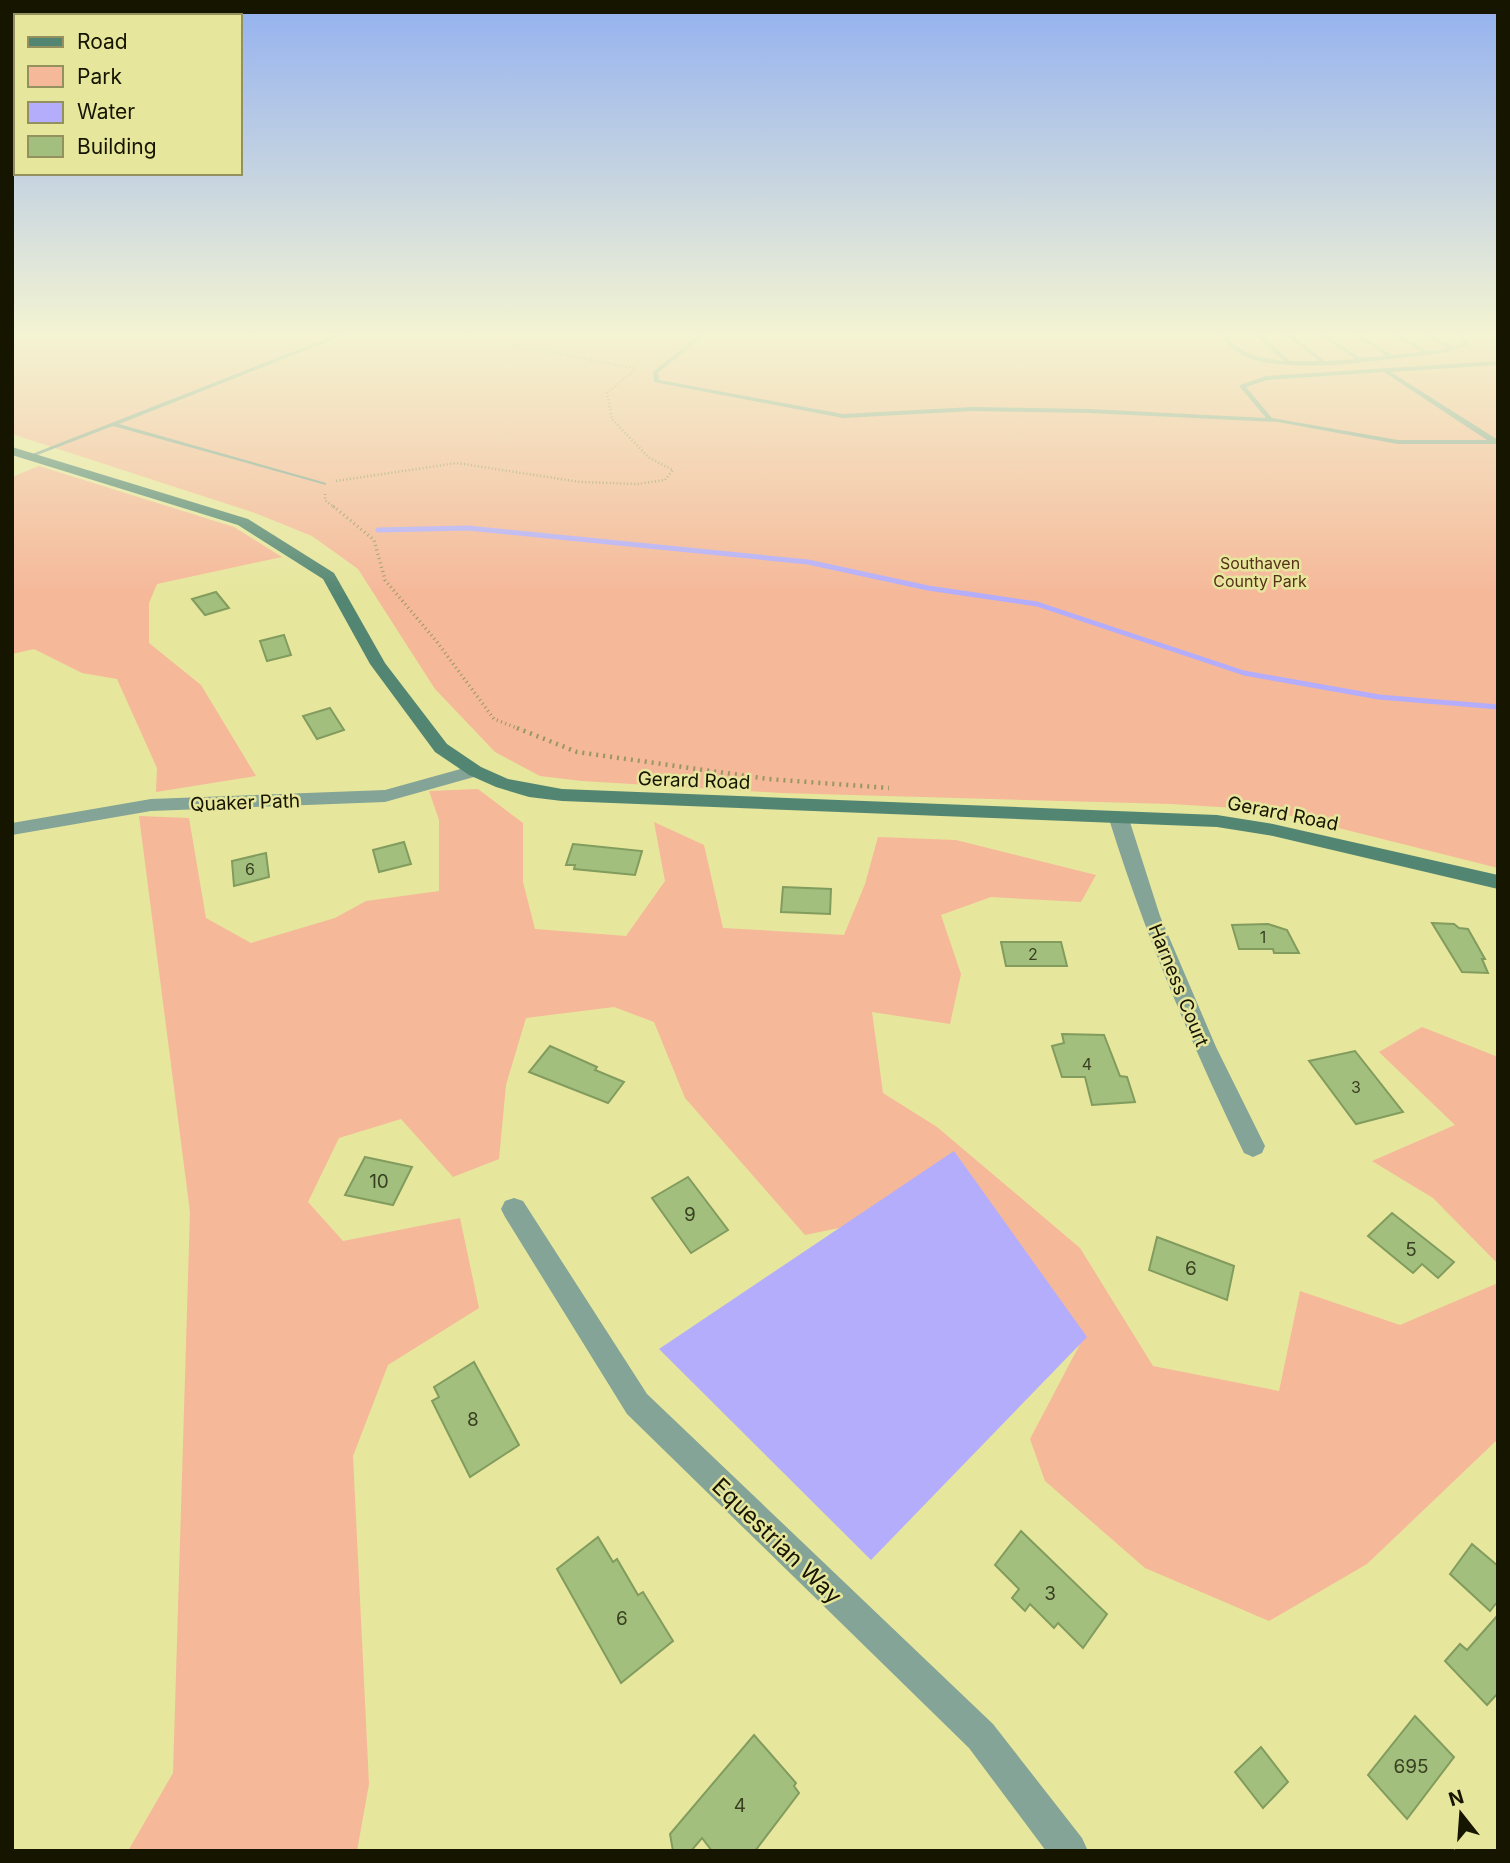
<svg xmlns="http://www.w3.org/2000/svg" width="1510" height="1863" viewBox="0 0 1510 1863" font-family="Inter,sans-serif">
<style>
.green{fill:#f5b899}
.water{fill:#b4adfb}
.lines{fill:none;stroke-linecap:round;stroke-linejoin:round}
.stream{stroke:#b4adfb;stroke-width:5}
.building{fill:#a3bf7e;stroke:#819c5d;stroke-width:2}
.path-far2{stroke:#989762;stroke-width:2.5;stroke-dasharray:1 2.5;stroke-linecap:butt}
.path-far1{stroke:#989762;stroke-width:3.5;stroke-dasharray:1 3.5;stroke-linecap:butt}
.path{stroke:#989762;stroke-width:4.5;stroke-dasharray:2 5;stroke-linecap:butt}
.lane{fill:#83a496;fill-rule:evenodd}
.street{fill:#83a496;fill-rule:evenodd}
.secondary{fill:#538672;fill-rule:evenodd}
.labels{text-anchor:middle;stroke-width:5;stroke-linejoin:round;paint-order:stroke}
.far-park-label{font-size:16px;fill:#58301a;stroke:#e7e69d}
.number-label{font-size:16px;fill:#394020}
.street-label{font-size:19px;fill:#161500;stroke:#e7e69d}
.near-number-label{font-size:19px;fill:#394020}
.near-street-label{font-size:23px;fill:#161500;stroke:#e7e69d}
</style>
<rect width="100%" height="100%" fill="#e7e69d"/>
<!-- green -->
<g class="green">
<path d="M12,335H1498V868L1267,810L1171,804L781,793L582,781L540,776L495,752L435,689L358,569L312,536L255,513L12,434Z"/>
<path d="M39,466L234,527L282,557L157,584L149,603V643L201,685L256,776L156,792L157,768L117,679L82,673L34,649L12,654V477Z"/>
<path d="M478,789L523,823V882L535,929L626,936L665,881L654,822L704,845L723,928L844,935L865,884L878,837L956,840L1096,875L1081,902L991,897L941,915L961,974L950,1024L872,1012L883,1093L937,1127L1080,1248L1153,1366L1279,1391L1300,1291L1400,1325L1498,1283V1439L1367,1564L1269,1621L1145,1568L1045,1481L1030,1439L1080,1344L868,1222L805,1235L685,1098L654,1022L614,1007L526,1018L506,1085L499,1159L453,1177L401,1119L339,1138L308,1202L343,1241L460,1218L479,1308L388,1365L353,1456L369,1784L357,1851H128L173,1773L190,1212L139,816L189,818L206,918L251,943L335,918L366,901L439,891V820L429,791Z"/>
<path d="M1422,1027L1498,1057V1264L1433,1198L1372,1161L1455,1125L1379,1052Z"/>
</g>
<!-- water -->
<path class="water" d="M954,1151L1087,1337L871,1560L659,1349Z"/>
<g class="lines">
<!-- stream -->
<path class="stream" d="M378,530L468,528L808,562L928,588L1037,604L1244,673L1379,697L1498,707"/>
</g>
<!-- building -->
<g class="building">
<path d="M216,592L229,608L205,615L192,599Z"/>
<path d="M284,635L291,655L267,661L260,641Z"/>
<path d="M330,708L344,730L317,739L303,716Z"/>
<path d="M404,842L411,864L379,872L373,850Z"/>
<path d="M573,844L642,851L635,875L574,869L575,865H566Z"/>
<path d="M266,853L269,877L234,886L232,861Z"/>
<path d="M783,887L831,889L830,914L781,912Z"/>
<path d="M1432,923L1454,924L1459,928L1468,929L1485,959H1482L1488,973L1462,972Z"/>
<path d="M1268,924L1287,930L1299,953H1274L1273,949H1239L1232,925Z"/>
<path d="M1001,942H1061L1067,966H1006Z"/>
<path d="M1062,1034L1104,1035L1120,1076L1127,1077L1135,1102L1092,1105L1085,1077H1062L1052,1046L1064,1043Z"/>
<path d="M550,1046L597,1067L595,1070L624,1082L608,1103L529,1072Z"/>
<path d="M1355,1051L1403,1112L1356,1124L1309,1061Z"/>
<path d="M365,1157L412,1167L393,1205L345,1195Z"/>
<path d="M688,1177L728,1230L691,1253L652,1198Z"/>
<path d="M1392,1213L1454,1262L1438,1278L1422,1264L1413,1273L1368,1236Z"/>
<path d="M1157,1237L1234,1266L1227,1300L1149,1270Z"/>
<path d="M474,1362L519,1445L470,1477L432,1401L439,1397L434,1387Z"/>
<path d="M1021,1531L1107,1614L1083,1648L1058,1623L1054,1628L1030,1604L1025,1611L1012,1598L1019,1589L995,1565Z"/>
<path d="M598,1537L613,1562L617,1559L638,1595L643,1592L673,1641L621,1683L557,1569Z"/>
<path d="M1472,1544L1498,1566V1601L1490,1611L1450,1574Z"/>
<path d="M1498,1615V1693L1487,1705L1445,1661L1460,1644L1467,1650Z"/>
<path d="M1415,1716L1454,1757L1407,1819L1368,1775Z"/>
<path d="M754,1735L796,1783L794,1786L799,1793L755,1851H712L702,1838L691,1851H673L670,1834Z"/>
<path d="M1261,1747L1288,1782L1263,1808L1235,1772Z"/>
</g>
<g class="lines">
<!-- path-far2 -->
<g class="path-far2">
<path d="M464,335L637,369"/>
<path d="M336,481L457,463L580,482L637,484L665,480L673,470L648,457L612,419L607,393L636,369"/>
<path d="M325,494V500L335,508"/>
</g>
<!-- path-far1 -->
<path class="path-far1" d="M333,506L374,540L385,580L437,642L494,719L522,730"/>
<!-- path -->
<path class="path" d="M517,728L577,752L768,779L889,788"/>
<!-- lane -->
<g class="lane">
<path d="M336,335H344L119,424L326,483V485L113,426L32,457L27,456Z"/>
<path d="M698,335H704L658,373L659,380L843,414L972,407L1089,409L1266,418L1240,387V385L1266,376L1498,361V365L1391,372L1498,440V444H1398L1278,422L1089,413L972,411L843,418L654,382L653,372ZM1384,372L1487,440H1398L1272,418L1246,387L1267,380Z"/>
<path d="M1219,335H1224C1243,355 1256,357 1282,361H1284L1255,335H1261L1290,361H1319L1285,335H1291L1325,361L1356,359L1320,335H1326L1360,358L1386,356L1355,335H1361L1392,355L1422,352L1394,335H1400L1428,351L1448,349L1426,335H1432L1453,347L1464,343L1457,335H1462L1470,344C1450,354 1428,355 1406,357C1359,363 1306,371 1259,361C1242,358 1230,348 1219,335Z"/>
</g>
<!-- street -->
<g class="street">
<path d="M475,765L484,771L481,775L385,802L151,811L12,835V823L151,799L385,790Z"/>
<path d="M1119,813L1129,819L1160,916L1216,1047L1265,1146L1262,1153L1253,1157L1244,1153C1190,1042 1146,937 1109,819Z"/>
<path d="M514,1198L523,1201L647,1394L993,1724L1082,1838L1088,1851H1046L969,1748L627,1414L505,1217L501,1209L505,1201Z"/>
</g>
<!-- secondary -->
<path class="secondary" d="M12,447L248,519L334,573L385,663L447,744L481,767L508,779L562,789L1217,815L1273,824L1498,875V889L1273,836L1217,827L562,801L529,797L496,787L469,775L435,752L370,664L323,579L238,525L12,455Z"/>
</g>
<!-- sky -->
<linearGradient id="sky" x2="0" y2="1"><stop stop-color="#93b1f0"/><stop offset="0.56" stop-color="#f4f4d3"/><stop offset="1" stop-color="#f4f4d3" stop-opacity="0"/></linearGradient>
<rect width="1510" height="596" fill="url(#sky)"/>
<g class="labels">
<!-- far-park labels -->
<g class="far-park-label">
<text x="1260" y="569">Southaven<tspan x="1260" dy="18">County Park</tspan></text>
</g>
<!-- number labels -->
<g class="number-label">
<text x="250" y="875">6</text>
<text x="1263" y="943">1</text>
<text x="1033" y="960">2</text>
<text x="1087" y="1070">4</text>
<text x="1356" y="1093">3</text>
</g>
<!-- street labels -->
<g class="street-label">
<text transform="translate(694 780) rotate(2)" y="7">Gerard Road</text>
<text transform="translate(245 802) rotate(-2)" y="7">Quaker Path</text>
<text transform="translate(1283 813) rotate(11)" y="7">Gerard Road</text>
<text transform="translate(1179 985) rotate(68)" y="7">Harness Court</text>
</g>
<!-- near-number labels -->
<g class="near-number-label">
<text x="379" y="1188">10</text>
<text x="690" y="1221">9</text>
<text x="1411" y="1256">5</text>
<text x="1191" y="1275">6</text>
<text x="473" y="1426">8</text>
<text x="1050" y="1600">3</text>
<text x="622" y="1625">6</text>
<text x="1411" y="1773">695</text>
<text x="740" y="1812">4</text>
</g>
<!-- near-street labels -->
<g class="near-street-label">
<text transform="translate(777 1541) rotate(44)" y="8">Equestrian Way</text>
</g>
</g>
<!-- border -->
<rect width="1510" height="1863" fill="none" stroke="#161500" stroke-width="28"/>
<!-- legend -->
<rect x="14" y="14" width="228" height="161" fill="#e7e69d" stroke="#93925e" stroke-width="2"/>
<rect x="28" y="37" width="35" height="10" fill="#538672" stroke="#93925e" stroke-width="2"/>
<text x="77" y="49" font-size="21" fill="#161500">Road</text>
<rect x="28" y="66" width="35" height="21" fill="#f5b899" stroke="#93925e" stroke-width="2"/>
<text x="77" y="84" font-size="21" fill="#161500">Park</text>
<rect x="28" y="102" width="35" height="21" fill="#b4adfb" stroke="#93925e" stroke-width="2"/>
<text x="77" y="119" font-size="21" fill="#161500">Water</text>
<rect x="28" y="136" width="35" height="21" fill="#a3bf7e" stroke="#93925e" stroke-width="2"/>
<text x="77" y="154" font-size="21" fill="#161500">Building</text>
<!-- north arrow -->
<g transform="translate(1461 1814) rotate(343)" stroke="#e7e69d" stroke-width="5" paint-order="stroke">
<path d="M0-5L12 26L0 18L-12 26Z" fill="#161500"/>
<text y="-10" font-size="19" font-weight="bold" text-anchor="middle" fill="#161500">N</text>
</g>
</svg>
